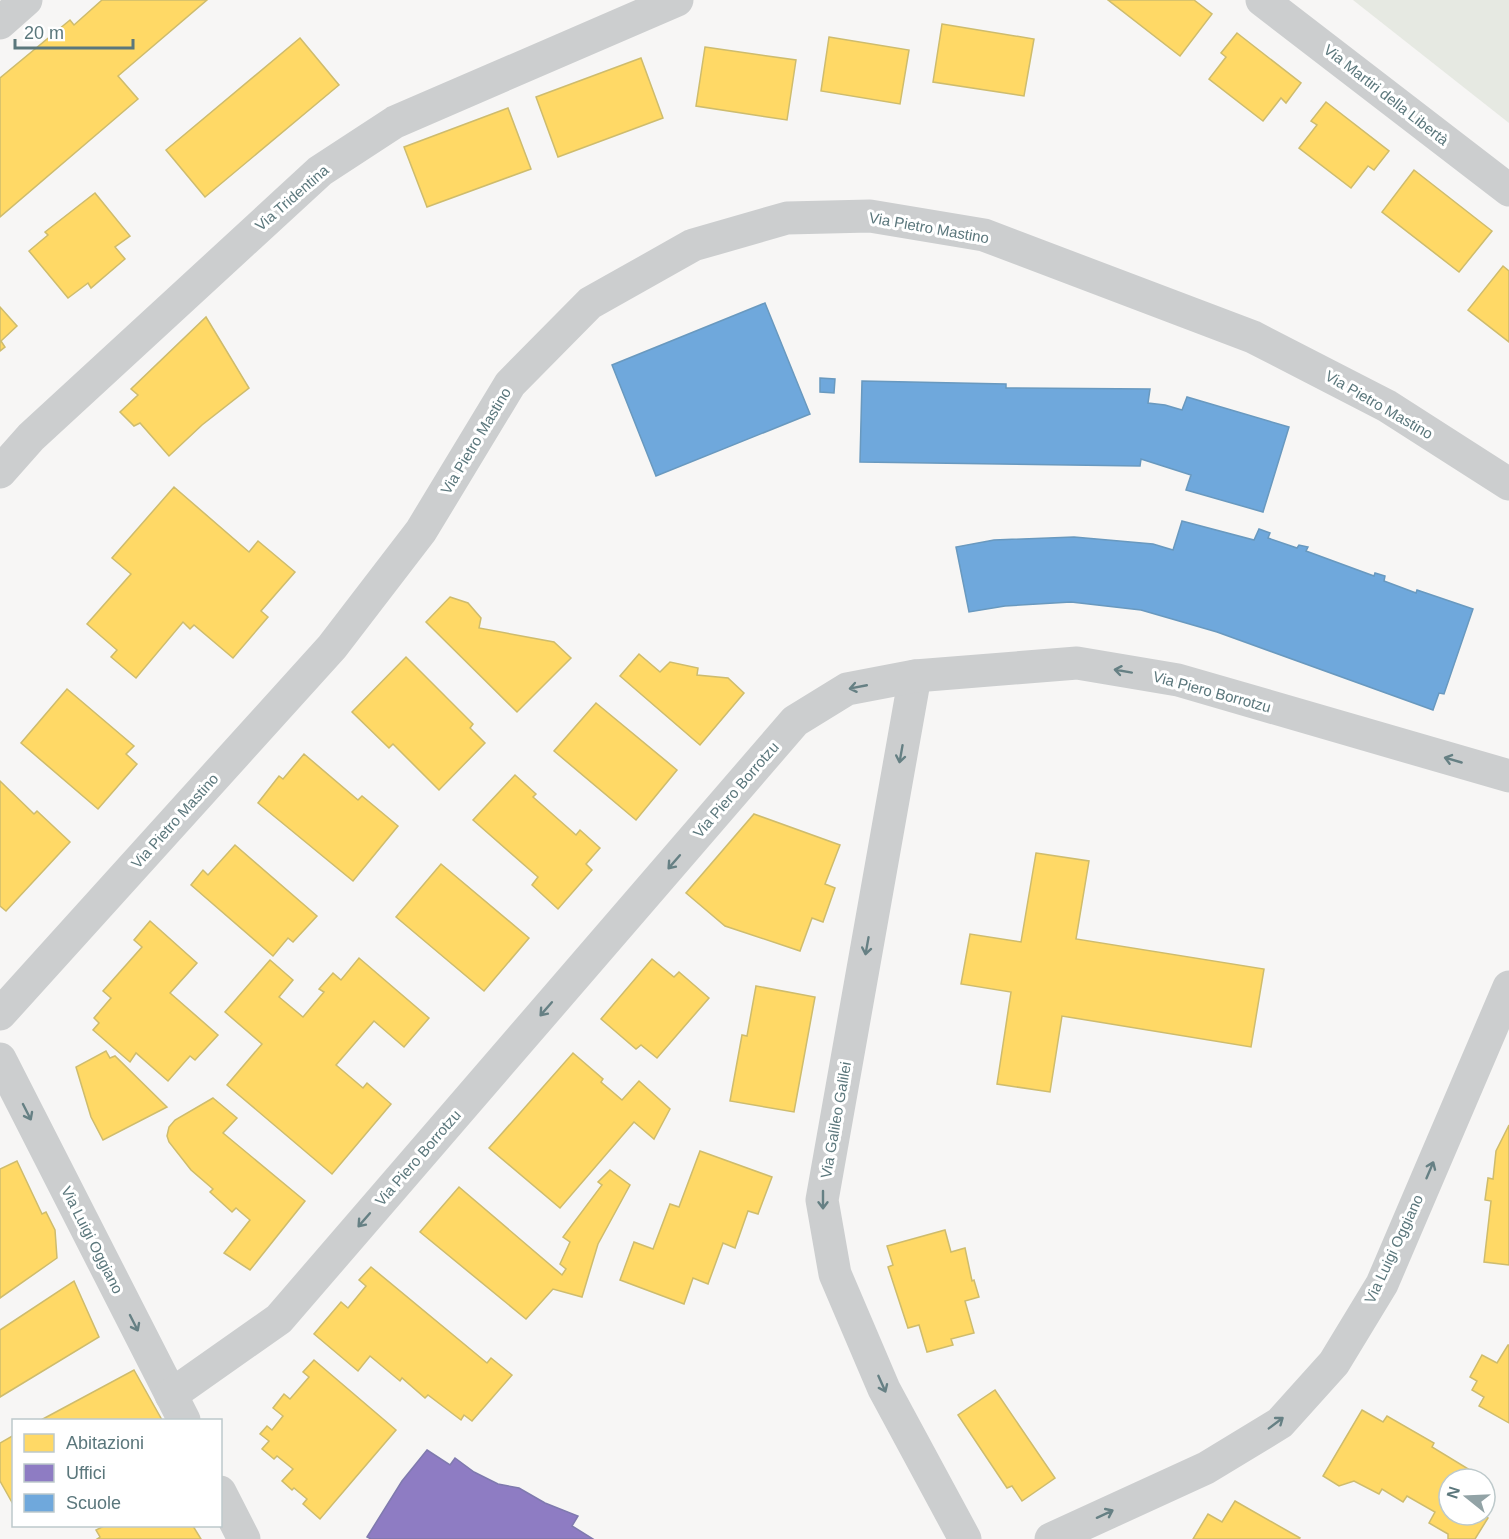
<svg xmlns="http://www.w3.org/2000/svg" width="1509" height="1539" viewBox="0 0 1509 1539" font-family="Arial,sans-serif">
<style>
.green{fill:#e6e9e2}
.homes{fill:#ffd966;stroke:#cebc6d;stroke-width:1.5}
.offices{fill:#8e7cc3;stroke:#7f7aae;stroke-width:1.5}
.schools{fill:#6fa8dc;stroke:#6999bf;stroke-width:1.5}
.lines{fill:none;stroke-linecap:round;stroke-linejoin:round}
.minor{stroke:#cccecf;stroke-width:33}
.oneway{stroke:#668084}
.labels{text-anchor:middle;stroke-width:6;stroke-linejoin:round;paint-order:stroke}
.street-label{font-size:15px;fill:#5b777c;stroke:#fff}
</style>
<rect width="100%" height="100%" fill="#f7f6f5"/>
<!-- green -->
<path class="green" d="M1353,0H1509V123Z"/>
<!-- homes -->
<g class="homes">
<path d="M102,0H207L118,76L138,99L0,217V78L70,20L74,25Z"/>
<path d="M1108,0H1194L1212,14L1180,56Z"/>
<path d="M942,24L1034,39L1024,96L933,82Z"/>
<path d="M1237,33L1301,83L1286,103L1281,98L1263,121L1209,79L1226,57L1221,53Z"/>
<path d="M829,37L909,50L900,104L821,91Z"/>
<path d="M300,38L339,85L205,197L166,150Z"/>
<path d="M705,47L796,60L787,120L696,106Z"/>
<path d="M641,58L663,118L558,157L536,97Z"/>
<path d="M1326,102L1389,151L1374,170L1368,166L1351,188L1299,148L1317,125L1311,121Z"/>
<path d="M508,108L531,169L427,207L404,147Z"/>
<path d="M1414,170L1492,231L1459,272L1382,212Z"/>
<path d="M95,193L130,236L115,247L125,259L91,288L88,283L68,298L29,251L48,235L45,232Z"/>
<path d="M1503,266L1509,271V342L1468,310Z"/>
<path d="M0,307L17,326L1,341L5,347L0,351Z"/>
<path d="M206,317L249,388L202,425L169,456L140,423L134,426L120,412L138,395L131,389Z"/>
<path d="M174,487L249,552L258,541L295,572L261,611L268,617L233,658L194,625L190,629L183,622L136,678L111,657L117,650L87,624L131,574L112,558Z"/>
<path d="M450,597L468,603L481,618L479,628L554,642L571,658L517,712L426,622Z"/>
<path d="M639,654L660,672L670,662L698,668L697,675L728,678L744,693L700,745L620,676Z"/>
<path d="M406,657L473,724L470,728L485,743L439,790L393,744L389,748L352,712Z"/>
<path d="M67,689L134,746L126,754L137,764L98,809L21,743Z"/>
<path d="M596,703L677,770L636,820L554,751Z"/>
<path d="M304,754L358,800L362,796L398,826L353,881L258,803L279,776L283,779Z"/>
<path d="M515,775L536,794L533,797L576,835L580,830L600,848L586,864L592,870L558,909L532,885L538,877L473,820Z"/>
<path d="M0,781L34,814L37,811L70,842L6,911L0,906Z"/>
<path d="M754,814L840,845L825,884L835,888L823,922L812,918L800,951L725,926L686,893Z"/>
<path d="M235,845L317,916L293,942L288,938L273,956L191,885L203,870L208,875Z"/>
<path d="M1036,853L1089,861L1076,939L1264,969L1251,1047L1062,1016L1050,1092L997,1084L1011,992L961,984L970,934L1021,942Z"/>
<path d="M441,864L529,938L484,991L396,917Z"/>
<path d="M150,921L197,963L170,993L218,1035L195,1060L190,1056L168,1081L136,1053L130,1062L93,1030L99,1023L94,1018L111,998L103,991L142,947L134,940Z"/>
<path d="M359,958L429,1018L404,1047L374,1021L336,1065L363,1088L367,1083L391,1104L332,1174L227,1085L262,1044L225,1012L270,960L293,980L279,997L303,1017L324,992L319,989L333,973L341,980Z"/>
<path d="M652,959L674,977L679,972L709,998L657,1058L641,1045L636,1049L601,1019Z"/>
<path d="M756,986L815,997L794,1112L730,1101L742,1035L747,1036Z"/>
<path d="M106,1051L110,1058L115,1056L167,1107L103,1140L91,1117L76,1067Z"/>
<path d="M573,1053L603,1079L601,1082L622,1100L639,1081L670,1109L654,1139L634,1122L560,1208L489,1148Z"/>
<path d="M213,1098L237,1118L223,1133L305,1201L250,1270L224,1253L250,1220L236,1208L232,1212L210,1192L213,1189L191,1170L169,1142L167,1136L169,1127L175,1120Z"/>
<path d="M1509,1125V1265L1484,1262L1491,1201L1485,1200L1488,1178L1493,1179L1496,1151Z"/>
<path d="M700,1151L772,1177L758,1214L748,1211L735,1248L723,1243L708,1284L693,1278L684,1304L620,1280L634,1242L653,1249L670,1204L679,1207Z"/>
<path d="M17,1161L42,1214L46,1212L55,1230L57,1258L0,1298V1169Z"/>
<path d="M610,1170L630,1185L598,1244L582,1297L553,1289L526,1319L420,1232L459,1187L562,1275L566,1269L560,1264L570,1242L563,1237L602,1185L598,1182Z"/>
<path d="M945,1230L951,1252L965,1248L972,1281L974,1280L979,1297L965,1301L974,1333L951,1339L953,1345L927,1352L919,1325L908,1328L888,1267L893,1265L887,1246Z"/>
<path d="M371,1267L487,1363L491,1358L512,1375L472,1421L464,1415L461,1420L428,1395L425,1398L402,1378L400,1381L370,1356L358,1371L314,1334L341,1302L348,1308L366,1286L359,1280Z"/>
<path d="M74,1281L99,1337L0,1397V1330Z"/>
<path d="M1508,1345H1509V1423L1479,1406L1484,1397L1472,1390L1477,1381L1470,1377L1482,1355L1497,1363Z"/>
<path d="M314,1360L396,1430L320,1519L303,1504L307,1499L294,1488L292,1490L282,1481L293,1469L277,1456L274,1459L262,1449L269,1441L260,1434L267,1426L272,1430L283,1416L273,1408L284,1394L290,1399L309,1377L303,1372Z"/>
<path d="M134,1370L162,1420H41Z"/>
<path d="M995,1390L1055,1478L1022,1501L1012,1486L1007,1488L958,1415Z"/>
<path d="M1362,1410L1383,1422L1387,1416L1434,1443L1432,1447L1488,1481L1485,1486V1479H1449V1515H1483L1488,1518L1475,1539H1448V1534L1429,1523L1435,1512L1407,1496L1403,1502L1382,1489L1379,1494L1354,1481L1339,1486L1323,1476Z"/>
<path d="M14,1435V1506L0,1481V1443Z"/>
<path d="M1235,1501L1300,1538L1299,1539H1193L1208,1514L1222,1522Z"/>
<path d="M104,1526H193L201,1539H97L100,1537L96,1530Z"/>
</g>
<!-- offices -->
<path class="offices" d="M427,1450L450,1465L455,1458L474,1472L498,1484L519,1488L545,1503L578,1516L572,1526L593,1539H371L367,1537L402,1481Z"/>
<!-- schools -->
<g class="schools">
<path d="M765,303L810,414L656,476L612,365Z"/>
<path d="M820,378L835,379L834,393L820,392Z"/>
<path d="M862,381L1006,384V388L1150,389L1148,403L1165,405L1182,410L1187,397L1289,427L1263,512L1186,490L1191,475L1141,459L1140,466L860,462Z"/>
<path d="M1182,521L1254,540L1259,529L1270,533L1268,538L1297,548L1299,545L1308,547L1306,551L1374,576L1375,573L1385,576L1384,581L1416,593L1417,590L1473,609L1444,694L1439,693L1433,710L1217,632L1141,610L1071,602L1005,606L969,612L956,547L994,540L1074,537L1153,544L1173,550Z"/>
</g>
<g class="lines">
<!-- minor -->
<g class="minor">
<path d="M1262,0L1509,190"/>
<path d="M0,23L26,0"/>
<path d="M0,472L31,437L320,171L395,122L677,0"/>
<path d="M915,676L822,1200L835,1274L884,1389L965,1539"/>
<path d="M0,1014L332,647L421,531L510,384L590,303L693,245L787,218L870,216L984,235L1253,337L1387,406L1509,484"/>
<path d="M0,1059L184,1420"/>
<path d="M171,1395L279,1319L795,721L847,689L915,676L1077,663L1178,680L1509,776"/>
<path d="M220,1492L244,1539"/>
<path d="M1051,1539L1206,1468L1280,1423L1334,1363L1382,1284L1509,987"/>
</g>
</g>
<!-- one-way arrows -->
<defs><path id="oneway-shaft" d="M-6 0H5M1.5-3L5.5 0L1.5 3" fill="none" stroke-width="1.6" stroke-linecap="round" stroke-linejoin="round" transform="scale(1.5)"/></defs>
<g class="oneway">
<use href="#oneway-shaft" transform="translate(1123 671) rotate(-170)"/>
<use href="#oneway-shaft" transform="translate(858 687) rotate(169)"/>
<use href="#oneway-shaft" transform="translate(901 754) rotate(100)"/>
<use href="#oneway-shaft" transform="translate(1453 760) rotate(-164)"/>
<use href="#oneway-shaft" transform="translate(674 862) rotate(131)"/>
<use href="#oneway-shaft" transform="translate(867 946) rotate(100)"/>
<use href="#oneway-shaft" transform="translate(546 1009) rotate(131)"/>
<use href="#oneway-shaft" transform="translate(27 1112) rotate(63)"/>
<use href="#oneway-shaft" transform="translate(1430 1170) rotate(-67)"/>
<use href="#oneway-shaft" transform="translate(823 1200) rotate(90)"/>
<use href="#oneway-shaft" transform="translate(364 1220) rotate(131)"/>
<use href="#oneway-shaft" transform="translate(134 1323) rotate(63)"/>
<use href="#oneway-shaft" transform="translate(882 1384) rotate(66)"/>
<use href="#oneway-shaft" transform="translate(1276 1423) rotate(-37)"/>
<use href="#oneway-shaft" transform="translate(1105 1514) rotate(-25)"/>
</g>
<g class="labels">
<!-- street labels -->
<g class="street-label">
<text transform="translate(1386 95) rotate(38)" y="5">Via Martiri della Libertà</text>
<text transform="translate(292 198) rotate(-41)" y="5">Via Tridentina</text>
<text transform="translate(929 228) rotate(10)" y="5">Via Pietro Mastino</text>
<text transform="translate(1379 405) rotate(30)" y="5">Via Pietro Mastino</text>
<text transform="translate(476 441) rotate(-59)" y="5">Via Pietro Mastino</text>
<text transform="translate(1212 692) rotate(15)" y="5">Via Piero Borrotzu</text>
<text transform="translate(736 790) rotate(-49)" y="5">Via Piero Borrotzu</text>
<text transform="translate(175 821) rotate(-48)" y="5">Via Pietro Mastino</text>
<text transform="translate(836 1120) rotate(-80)" y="5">Via Galileo Galilei</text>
<text transform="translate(418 1158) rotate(-49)" y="5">Via Piero Borrotzu</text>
<text transform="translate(92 1240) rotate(63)" y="5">Via Luigi Oggiano</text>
<text transform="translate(1394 1249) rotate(-65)" y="5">Via Luigi Oggiano</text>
</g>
</g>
<!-- legend -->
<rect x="12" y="1419" width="210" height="108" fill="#ffffff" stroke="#bdc9cb" stroke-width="1.5"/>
<rect x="24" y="1434" width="30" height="18" fill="#ffd966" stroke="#bdc9cb" stroke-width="1.5"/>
<text x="66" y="1449" font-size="18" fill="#5b777c">Abitazioni</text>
<rect x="24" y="1464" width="30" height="18" fill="#8e7cc3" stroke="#bdc9cb" stroke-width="1.5"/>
<text x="66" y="1479" font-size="18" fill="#5b777c">Uffici</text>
<rect x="24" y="1494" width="30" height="18" fill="#6fa8dc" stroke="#bdc9cb" stroke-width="1.5"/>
<text x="66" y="1509" font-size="18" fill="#5b777c">Scuole</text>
<!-- north arrow -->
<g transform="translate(1467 1497) rotate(288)"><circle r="28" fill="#ffffff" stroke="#bdc9cb" stroke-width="1.5"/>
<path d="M0-4.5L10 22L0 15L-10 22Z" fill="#92a3a6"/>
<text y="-9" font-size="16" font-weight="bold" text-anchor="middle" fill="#5b777c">N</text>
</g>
<!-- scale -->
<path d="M15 39v9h118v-9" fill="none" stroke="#5b777c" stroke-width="3"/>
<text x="24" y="39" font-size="18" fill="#5b777c" stroke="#ffffff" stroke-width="4.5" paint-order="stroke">20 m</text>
</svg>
